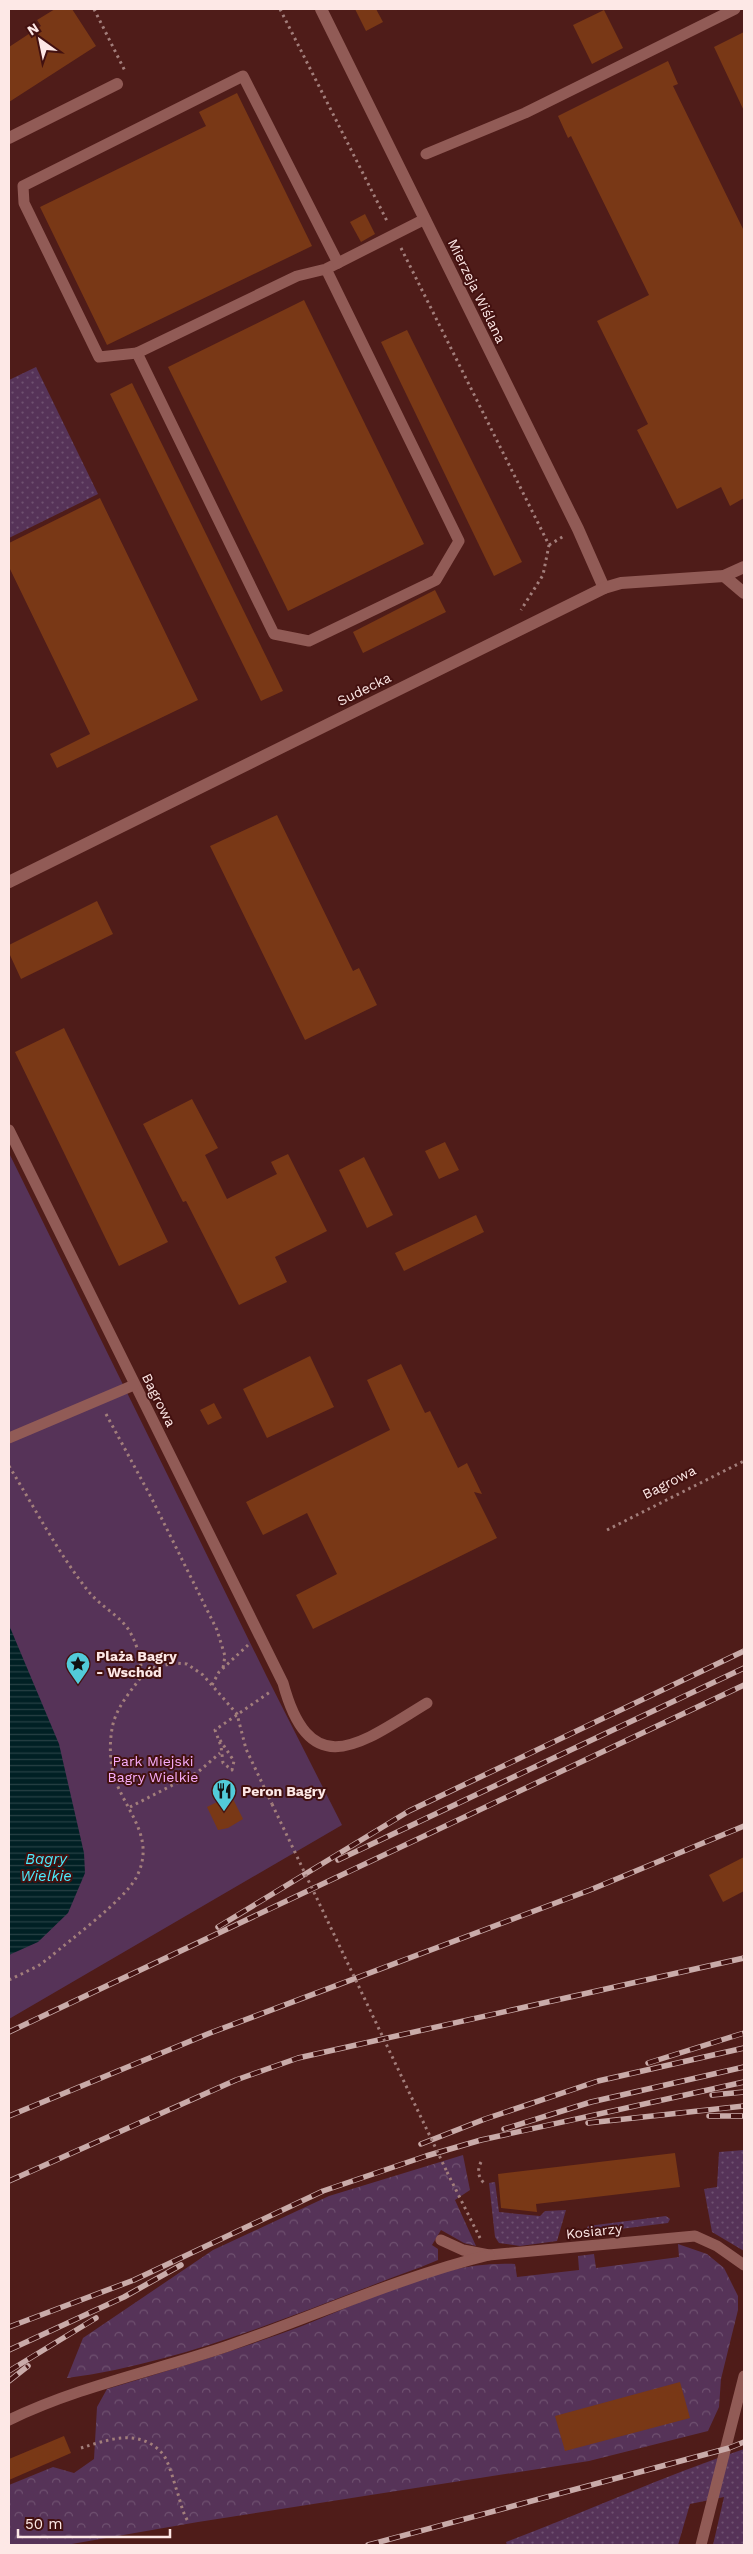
<svg xmlns="http://www.w3.org/2000/svg" width="753" height="2554" viewBox="0 0 753 2554" font-family="'Work Sans',sans-serif">
<style>
.grass{fill:url(#grass-dots)}
.forest{fill:url(#forest-crowns)}
.green{fill:#563358}
.water{fill:url(#water-rules)}
.building{fill:#793816}
.lines{fill:none;stroke-linecap:round;stroke-linejoin:round}
.path{stroke:#a27e7b;stroke-width:3;stroke-dasharray:2.5 4;stroke-linecap:butt}
.lane{stroke:#915b56;stroke-width:11}
.street{stroke:#915b56;stroke-width:12}
.rail-casing{stroke:#c9aba9;stroke-width:5.5}
.rail{stroke:#431110;stroke-width:4;stroke-dasharray:11;stroke-linecap:butt}
.path-bridge{stroke:#a27e7b;stroke-width:3;stroke-dasharray:2.5 4;stroke-linecap:butt}
.labels{text-anchor:middle;stroke-width:4;stroke-linejoin:round;paint-order:stroke}
.street-label{font-size:14px;fill:#fde8e6;stroke:#431110}
.poi-label{font-size:14px;font-weight:bold;fill:#fde8e6;stroke:#431110;text-anchor:start}
.park-label{font-size:14px;fill:#f8adfb;stroke:#431110}
.water-label{font-size:15px;font-style:italic;fill:#4bedfe;stroke:#431110}
</style>
<defs>
<pattern id="grass-dots" width="8" height="8" patternUnits="userSpaceOnUse" patternTransform="scale(1.25)"><rect width="8" height="8" fill="#563358"/><path d="M2 2h.1M6 6h.1" fill="none" stroke="#6f5170" stroke-width="1.8" stroke-linecap="round"/></pattern>
<pattern id="forest-crowns" width="20" height="18" patternUnits="userSpaceOnUse" patternTransform="scale(1.25)"><rect width="20" height="18" fill="#563358"/><path d="M2 6a3 3 0 1 1 6 0M12 15a3 3 0 1 1 6 0" fill="none" stroke="#6f5170"/></pattern>
<pattern id="water-rules" width="6" height="5" patternUnits="userSpaceOnUse" patternTransform="scale(1.25)"><rect width="6" height="5" fill="#002024"/><path d="M0 2.5h6" fill="none" stroke="#264044"/></pattern>
</defs>
<rect width="100%" height="100%" fill="#4f1c19"/>
<!-- grass -->
<g class="grass">
<path d="M36,367L98,494L9,538V380Z"/>
<path d="M744,2150V2251L712,2232L704,2189L717,2187L719,2152Z"/>
<path d="M495,2182L499,2212L540,2216L545,2211L566,2210L557,2241L520,2246L499,2243L495,2237L489,2183Z"/>
<path d="M666,2216L670,2219L668,2223L588,2233L586,2230L588,2226Z"/>
<path d="M744,2449V2545H713L724,2497L690,2504L678,2545H507L506,2542C586,2512 663,2476 744,2449Z"/>
</g>
<!-- forest -->
<g class="forest">
<path d="M463,2155L470,2190L455,2200L476,2246L464,2243L441,2230L432,2245L438,2249V2260L421,2267C306,2309 189,2362 67,2378L83,2338L213,2250L329,2196Z"/>
<path d="M678,2244L707,2254L724,2268L738,2296V2310L721,2379L719,2407L708,2431L589,2461L198,2522L66,2545H9V2485L53,2467L74,2473L94,2459L97,2407L107,2389C173,2369 238,2350 302,2326C369,2300 441,2260 515,2264L517,2277L579,2270L578,2256L594,2254L596,2268L679,2257Z"/>
</g>
<!-- green -->
<path class="green" d="M9,1153L267,1677L342,1825L9,2019Z"/>
<!-- water -->
<path class="water" d="M9,1625L59,1744L84,1853L85,1873L68,1913L38,1942L9,1955Z"/>
<!-- building -->
<g class="building">
<path d="M55,9H72L96,46L9,102V47L41,26L37,20Z"/>
<path d="M355,9H376L383,22L366,31Z"/>
<path d="M604,10L623,48L592,64L573,25Z"/>
<path d="M744,32V111L714,47Z"/>
<path d="M668,61L678,84L673,86L744,231V498L730,506L721,487L677,509L637,430L648,424L597,321L649,295L571,136L568,138L558,116Z"/>
<path d="M237,93L312,246L107,345L40,207L206,126L199,112Z"/>
<path d="M365,214L375,234L361,242L350,222Z"/>
<path d="M304,300L424,544L288,611L168,367Z"/>
<path d="M407,330L522,562L494,576L381,342Z"/>
<path d="M132,383L283,691L261,701L110,394Z"/>
<path d="M100,498L198,700L57,768L50,754L90,734L9,567V543Z"/>
<path d="M435,590L446,612L363,653L353,632Z"/>
<path d="M277,815L353,971L359,968L377,1005L305,1040L210,846Z"/>
<path d="M97,901L113,934L21,979L9,953V945Z"/>
<path d="M64,1028L168,1242L119,1266L15,1052Z"/>
<path d="M192,1099L218,1148L205,1155L227,1199L277,1174L271,1162L288,1154L327,1231L275,1257L287,1282L239,1305L186,1201L183,1202L143,1124Z"/>
<path d="M445,1142L459,1170L439,1179L425,1151Z"/>
<path d="M364,1157L393,1215L367,1228L339,1170Z"/>
<path d="M476,1215L484,1232L404,1271L395,1253Z"/>
<path d="M310,1356L334,1407L267,1438L243,1389Z"/>
<path d="M401,1364L425,1413L430,1411L458,1468L467,1463L482,1494L474,1492L497,1538L313,1629L296,1595L337,1574L307,1513L263,1535L246,1502L390,1430L367,1380Z"/>
<path d="M214,1403L222,1418L208,1425L200,1410Z"/>
<path d="M231,1795L243,1819L228,1828L218,1830L207,1807Z"/>
<path d="M744,1857V1891L723,1902L709,1875Z"/>
<path d="M675,2153L680,2187L536,2204L537,2212L501,2208L498,2174Z"/>
<path d="M680,2382L690,2418L565,2451L555,2416Z"/>
<path d="M64,2436L71,2453L9,2480V2459Z"/>
</g>
<g class="lines">
<!-- path -->
<g class="path">
<path d="M94,9L125,71"/>
<path d="M280,9L388,223"/>
<path d="M401,248L549,545L543,575L521,610"/>
<path d="M549,545L564,536"/>
<path d="M106,1414L152,1499L217,1630L225,1656L223,1668"/>
<path d="M9,1466C34,1507 60,1556 89,1592C101,1607 121,1616 130,1632C138,1646 141,1661 142,1676L152,1668L175,1663L187,1664L203,1675L237,1714L246,1749L272,1804"/>
<path d="M607,1530L744,1461"/>
<path d="M212,1685L219,1672L248,1645"/>
<path d="M220,1740L234,1761L232,1770L223,1763L221,1746L215,1730L270,1692"/>
<path d="M130,1807L198,1772L220,1753"/>
<path d="M9,1980L38,1966L49,1958C71,1939 123,1901 136,1878C156,1840 129,1815 116,1782C110,1767 109,1745 112,1729C115,1709 130,1692 142,1676"/>
<path d="M481,2162C477,2170 478,2177 484,2183"/>
<path d="M447,2172L480,2238"/>
<path d="M81,2448C107,2440 138,2428 161,2452C169,2460 173,2480 177,2491C181,2503 182,2512 189,2523"/>
</g>
<!-- lane -->
<g class="lane">
<path d="M426,154L525,113L735,9"/>
<path d="M326,269L459,541L436,580L309,641L274,634L137,353L297,276L326,269L425,219"/>
<path d="M137,353L99,357L24,203L23,186L243,76L338,263"/>
<path d="M9,1130L283,1683C311,1787 364,1741 427,1703"/>
<path d="M9,1438L134,1385"/>
<path d="M441,2240L463,2250L489,2255L695,2236L717,2246L744,2265"/>
<path d="M9,2420C79,2386 155,2371 228,2346C315,2316 399,2277 489,2255"/>
<path d="M701,2545L744,2376"/>
</g>
<!-- street -->
<g class="street">
<path d="M321,9L578,529L604,588"/>
<path d="M9,138L117,84"/>
<path d="M724,576L744,593"/>
<path d="M9,882L604,588L621,583L724,576L744,567"/>
</g>
<defs>
<g id="rail">
<path d="M338,1860L744,1668"/>
<path d="M218,1927L409,1811L744,1651"/>
<path d="M9,2032L744,1685"/>
<path d="M648,2063L744,2033"/>
<path d="M712,2095L744,2092"/>
<path d="M9,2116L210,2033L590,1890L744,1826"/>
<path d="M709,2116H744"/>
<path d="M588,2123L744,2106"/>
<path d="M504,2129L591,2102L744,2067"/>
<path d="M421,2144L485,2119L598,2081L744,2048"/>
<path d="M9,2181L236,2080L298,2058L744,1958"/>
<path d="M9,2327L134,2280L323,2191L426,2156L481,2140L744,2082"/>
<path d="M9,2350L124,2297L181,2265"/>
<path d="M9,2371L96,2318"/>
<path d="M9,2381L28,2366"/>
<path d="M368,2545L729,2448L744,2442"/>
</g>
</defs>
<!-- rail casing -->
<use href="#rail" class="rail-casing"/>
<!-- rail -->
<use href="#rail" class="rail"/>
<!-- path-bridge -->
<path class="path-bridge" d="M272,1804L447,2172"/>
</g>
<!-- icons -->
<defs>
<symbol id="sight-pin" viewBox="-11 -11 22 30"><path d="M0 17L-7.5 6A9.5 9.5 0 1 1 7.5 6Z" fill="#52cbd9" stroke="#431110"/><path d="M0-6L1.8-2.2L6-1.7L2.9 1.2L3.7 5.4L0 3.3L-3.7 5.4L-2.9 1.2L-6-1.7L-1.8-2.2Z" fill="#111"/></symbol>
<symbol id="restaurant-pin" viewBox="-11 -11 22 30"><path d="M0 17L-7.5 6A9.5 9.5 0 1 1 7.5 6Z" fill="#52cbd9" stroke="#431110"/><path d="M-5-6h1v4h1v-4h1v4h1v-4h1v5L-1.5 .5V6h-2V.5L-5-1ZM5-6V6H3V1.5H1.5Q1.5-4 5-6Z" fill="#111"/></symbol>
</defs>
<g fill-rule="evenodd">
<use href="#sight-pin" x="64" y="1650" width="28" height="38"/>
<use href="#restaurant-pin" x="210" y="1777" width="28" height="38"/>
</g>
<g class="labels">
<!-- street labels -->
<g class="street-label">
<text transform="translate(477 291) rotate(64)" y="5">Mierzeja Wiślana</text>
<text transform="translate(364 689) rotate(-26)" y="5">Sudecka</text>
<text transform="translate(159 1400) rotate(63)" y="5">Bagrowa</text>
<text transform="translate(669 1482) rotate(-27)" y="5">Bagrowa</text>
<text transform="translate(594 2231) rotate(-6)" y="5">Kosiarzy</text>
</g>
<!-- poi labels -->
<g class="poi-label">
<text x="96" y="1661">Plaża Bagry<tspan x="96" dy="16">- Wschód</tspan></text>
<text x="242" y="1796">Peron Bagry</text>
</g>
<!-- park labels -->
<g class="park-label">
<text x="153" y="1766">Park Miejski<tspan x="153" dy="16">Bagry Wielkie</tspan></text>
</g>
<!-- water labels -->
<g class="water-label">
<text x="46" y="1864">Bagry<tspan x="46" dy="17">Wielkie</tspan></text>
</g>
</g>
<!-- border -->
<rect width="753" height="2554" fill="none" stroke="#fde8e6" stroke-width="20"/>
<!-- north arrow -->
<g transform="translate(40 40) rotate(327)" stroke="#431110" stroke-width="4" paint-order="stroke">
<path d="M0-4L9 19L0 12L-9 19Z" fill="#fde8e6"/>
<text y="-8" font-size="14" font-weight="bold" text-anchor="middle" fill="#fde8e6">N</text>
</g>
<!-- scale -->
<path d="M18 2529v8h152v-8" fill="none" stroke="#fde8e6" stroke-width="2.5"/>
<text x="25" y="2529" font-size="15" fill="#fde8e6" stroke="#431110" stroke-width="4" paint-order="stroke">50 m</text>
</svg>
